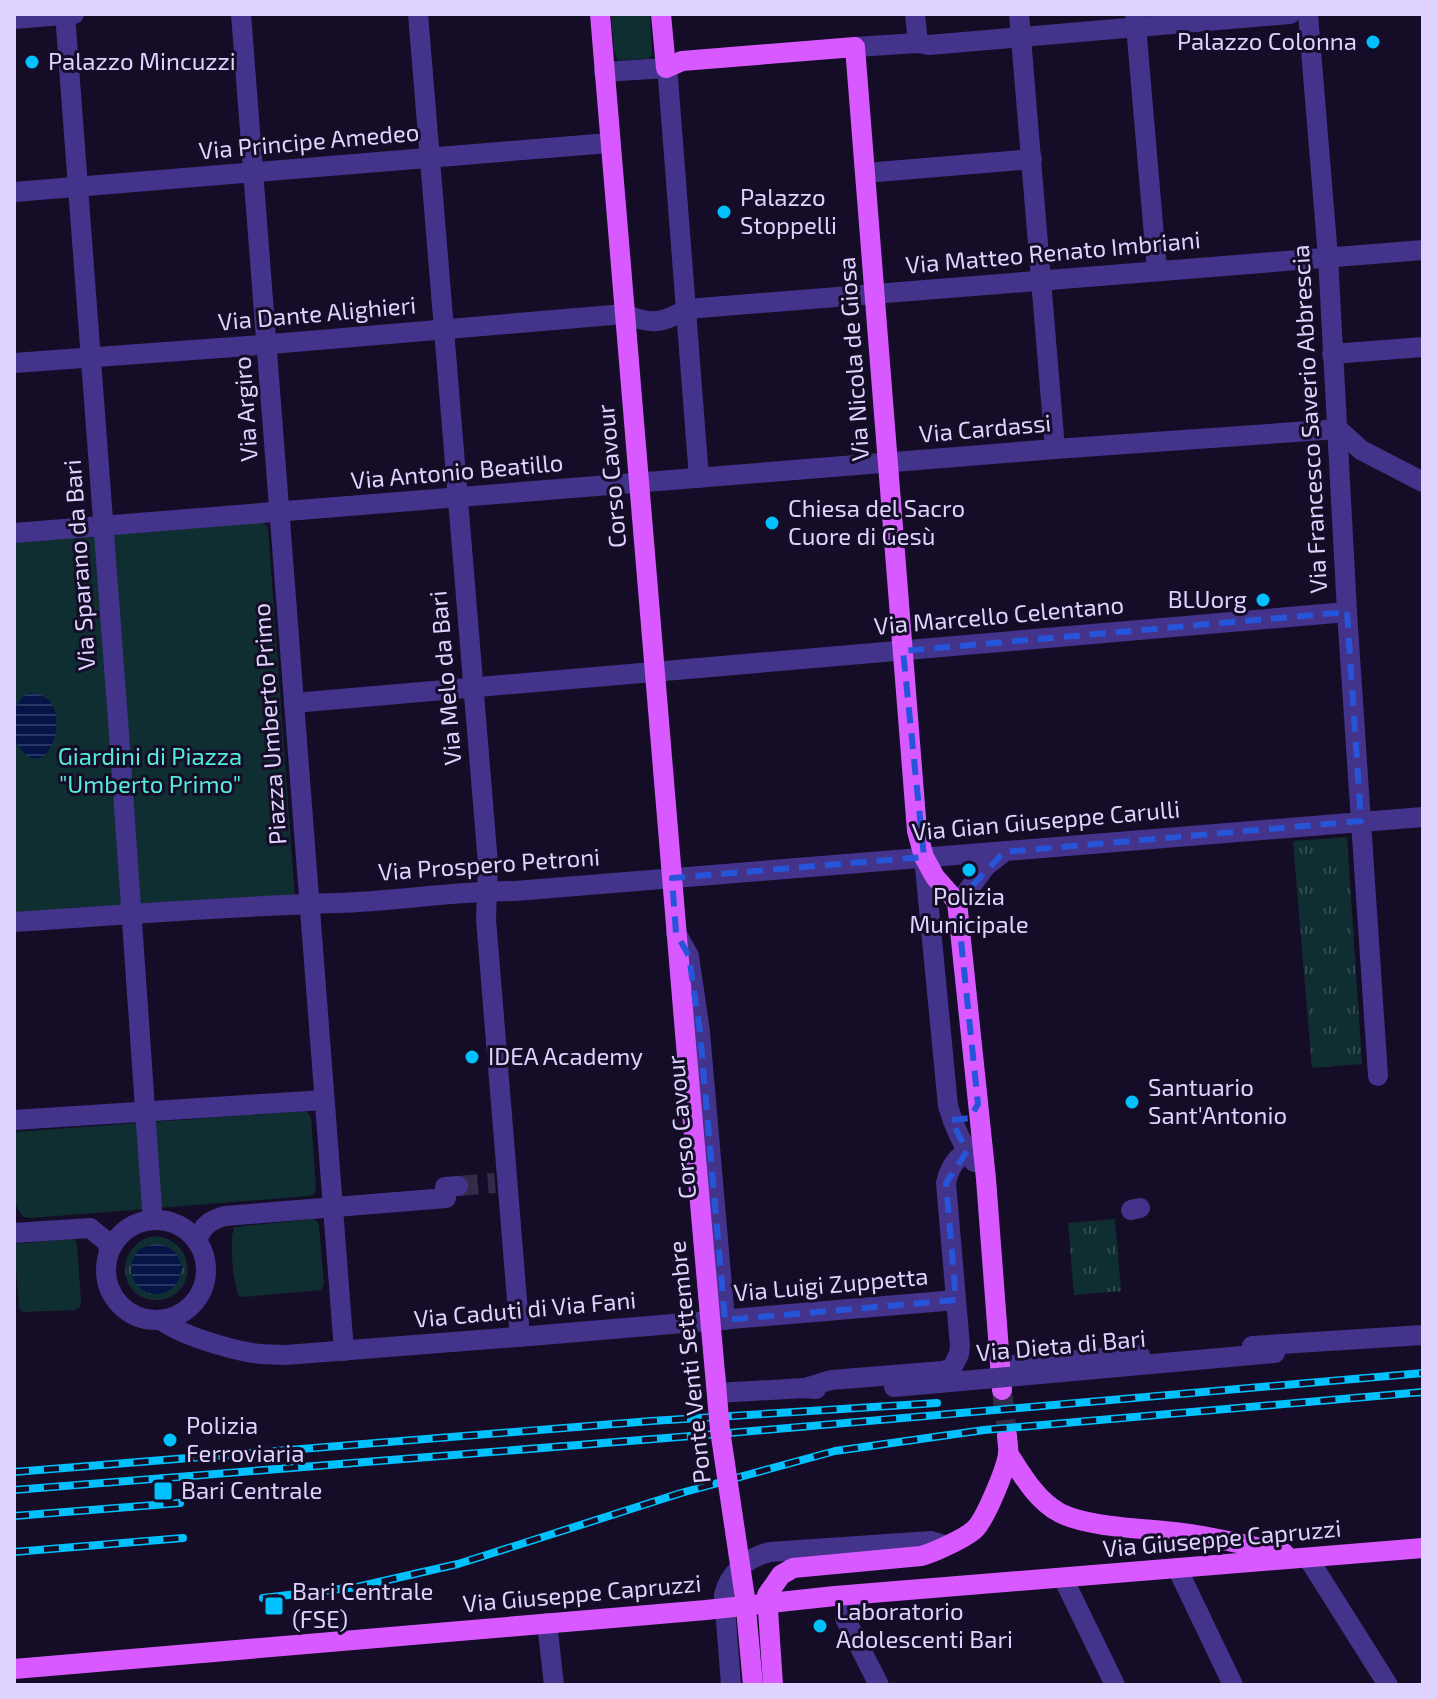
<svg xmlns="http://www.w3.org/2000/svg" width="1437" height="1699" viewBox="0 0 1437 1699" font-family="'Exo 2',sans-serif">
<style>
.grass{fill:url(#grass-tufts);fill-rule:evenodd}
.garden{fill:#0f2e31}
.water{fill:url(#water-rules)}
.lines{fill:none;stroke-linecap:round;stroke-linejoin:round}
.minor-tunnel{stroke:#332b47;stroke-width:20;stroke-dasharray:20 10;stroke-linecap:butt}
.major-tunnel{stroke:#332b47;stroke-width:20;stroke-dasharray:20 10;stroke-linecap:butt}
.minor{stroke:#43338a;stroke-width:20}
.major{stroke:#d859ff;stroke-width:20}
.rail-casing{stroke:#00c1fd;stroke-width:8}
.rail{stroke:#150d27;stroke-width:5;stroke-dasharray:15;stroke-linecap:butt}
.minor-bridge{stroke:#43338a;stroke-width:20}
.major-bridge{stroke:#d859ff;stroke-width:20}
.marked{fill:none;stroke:#2755da;stroke-width:6;stroke-dasharray:16 10;stroke-linejoin:round}
.poi-dot{fill:#00c1fd;stroke:#150d27;stroke-width:3}
.labels{text-anchor:middle;stroke-width:6;stroke-linejoin:round;paint-order:stroke}
.poi-label{font-size:24px;fill:#ded2ff;stroke:#150d27;text-anchor:start}
.street-label{font-size:24px;fill:#ded2ff;stroke:#150d27}
.park-label{font-size:24px;fill:#53ebda;stroke:#150d27}
</style>
<defs>
<pattern id="grass-tufts" width="24" height="20" patternUnits="userSpaceOnUse" patternTransform="scale(2)"><rect width="24" height="20" fill="#0f2e31"/><path d="M3 7l-1-3M5 7V3M7 7l1-3M15 17l-1-3M17 17v-4M19 17l1-3" fill="none" stroke="#324b50"/></pattern>
<pattern id="water-rules" width="6" height="5" patternUnits="userSpaceOnUse" patternTransform="scale(2)"><rect width="6" height="5" fill="#051447"/><path d="M0 2.5h6" fill="none" stroke="#293563"/></pattern>
</defs>
<rect width="100%" height="100%" fill="#150d27"/>
<!-- grass -->
<g class="grass">
<path d="M1347,837L1362,1064L1312,1068L1293,841Z"/>
<path d="M1115,1219L1121,1291L1074,1295L1068,1223Z"/>
<path d="M155,1236C198,1240 198,1298 157,1300C117,1301 113,1243 155,1236ZM150,1244L182,1266C181,1282 171,1293 155,1294L137,1251Z"/>
</g>
<!-- garden -->
<g class="garden">
<path d="M611,14H650L652,54L649,59L618,60L614,52Z"/>
<path d="M262,522L268,527L295,899L14,917V542Z"/>
<path d="M306,1111L311,1117L316,1189L314,1194L310,1196L31,1218L24,1217L20,1213L15,1202L14,1132Z"/>
<path d="M313,1219L317,1221L319,1225L324,1284L321,1290L244,1297L238,1295C233,1280 229,1241 234,1227Z"/>
<path d="M71,1239L75,1240L77,1243L81,1301L80,1307L75,1310L23,1312L19,1308L14,1244Z"/>
</g>
<!-- water -->
<g class="water">
<path d="M28,693C80,690 51,791 20,748C8,732 11,703 28,693Z"/>
<circle cx="156" cy="1269" r="25"/>
</g>
<g class="lines">
<!-- minor-tunnel -->
<path class="minor-tunnel" d="M458,1186L495,1183"/>
<!-- major-tunnel -->
<path class="major-tunnel" d="M1002,1390L1007,1435"/>
<!-- minor -->
<g class="minor">
<path d="M65,14L118,720L152,1209"/>
<path d="M241,14L344,1351"/>
<path d="M418,14L488,864L486,919L520,1337"/>
<path d="M915,14L918,43"/>
<path d="M1019,14L1055,449"/>
<path d="M1135,14L1157,271"/>
<path d="M1308,14L1328,257L1347,612L1378,1076"/>
<path d="M14,19L74,14"/>
<path d="M855,47L918,43L929,45L1290,14"/>
<path d="M604,72L666,68L668,78L699,478"/>
<path d="M865,173L1032,159"/>
<path d="M14,192L609,143"/>
<path d="M1332,354L1423,347"/>
<path d="M14,363L248,346L624,314C652,325 661,324 687,309L1423,250"/>
<path d="M14,533L1055,449L1338,429L1361,450L1423,482"/>
<path d="M294,703L1347,612"/>
<path d="M924,857L948,1106C954,1127 962,1144 974,1162"/>
<path d="M957,902L966,893L986,866L1004,852"/>
<path d="M14,922C122,915 230,906 338,903C397,901 455,891 515,891L1423,817"/>
<path d="M676,933L689,956L700,1032L725,1320"/>
<path d="M14,1120L324,1100"/>
<path d="M1131,1210L1140,1208"/>
<circle cx="156" cy="1270" r="50"/>
<path d="M14,1233L90,1228L107,1242L109,1251"/>
<path d="M197,1241C202,1226 210,1220 225,1216L446,1198L445,1187L458,1186"/>
<path d="M161,1320C180,1335 228,1349 253,1353C264,1355 275,1354 286,1355L542,1335L956,1300"/>
<path d="M1252,1346L1423,1335"/>
<path d="M1000,1366L1140,1355"/>
<path d="M716,1377L717,1393L805,1388L816,1389"/>
<path d="M805,1388L831,1380L943,1371L952,1368L959,1354L960,1346L946,1183C951,1160 961,1154 982,1143"/>
<path d="M1308,1558L1388,1685"/>
<path d="M1177,1568L1233,1685"/>
<path d="M1063,1578L1115,1685"/>
<path d="M864,1594C852,1600 846,1604 845,1618L879,1685"/>
<path d="M547,1623L554,1685"/>
<path d="M731,1685L724,1595C729,1573 748,1557 770,1552L931,1541L945,1545"/>
</g>
<!-- major -->
<g class="major">
<path d="M600,14L685,1033"/>
<path d="M661,14L666,68L682,61L855,47L917,831L924,857L935,877L957,902L986,1179L1002,1390"/>
<path d="M1008,1453C1022,1475 1037,1501 1060,1513C1090,1528 1147,1528 1182,1533C1216,1537 1250,1546 1284,1553"/>
<path d="M14,1669L706,1610L835,1596L1423,1548"/>
<path d="M773,1685L767,1595L781,1575L793,1568L921,1556C933,1553 968,1537 976,1528C986,1517 1006,1469 1008,1454C1009,1448 1007,1441 1007,1435"/>
</g>
<defs>
<g id="rail">
<path d="M14,1472L651,1421L937,1403"/>
<path d="M14,1490L729,1433L1423,1373"/>
<path d="M14,1516L180,1503"/>
<path d="M14,1552L183,1538"/>
<path d="M263,1598L357,1587L458,1564L681,1493L835,1451L984,1430L1423,1392"/>
</g>
</defs>
<!-- rail casing -->
<use href="#rail" class="rail-casing"/>
<!-- rail -->
<use href="#rail" class="rail"/>
<!-- minor-bridge -->
<path class="minor-bridge" d="M894,1387L1275,1353"/>
<!-- major-bridge -->
<path class="major-bridge" d="M685,1033L720,1430L745,1598L753,1685"/>
</g>
<!-- marked area -->
<path class="marked" d="M1347,612L1361,821L1004,852L957,902L978,1104L970,1118L951,1120L967,1151L946,1183L956,1300L725,1320L700,1032L689,956L676,933L672,878L924,857L903,651Z"/>
<!-- markers -->
<g class="poi-dot">
<circle cx="1373" cy="42" r="8"/>
<circle cx="32" cy="62" r="8"/>
<circle cx="724" cy="212" r="8"/>
<circle cx="772" cy="523" r="8"/>
<circle cx="1263" cy="600" r="8"/>
<circle cx="969" cy="870" r="8"/>
<circle cx="472" cy="1057" r="8"/>
<circle cx="1132" cy="1102" r="8"/>
<circle cx="170" cy="1440" r="8"/>
<rect x="153" y="1481" width="20" height="20" rx="4"/>
<rect x="264" y="1596" width="20" height="20" rx="4"/>
<circle cx="820" cy="1626" r="8"/>
</g>
<g class="labels">
<!-- poi labels -->
<g class="poi-label">
<text x="1357" y="50" text-anchor="end">Palazzo Colonna</text>
<text x="48" y="70">Palazzo Mincuzzi</text>
<text x="740" y="206">Palazzo<tspan x="740" dy="28">Stoppelli</tspan></text>
<text x="788" y="517">Chiesa del Sacro<tspan x="788" dy="28">Cuore di Gesù</tspan></text>
<text x="1247" y="608" text-anchor="end">BLUorg</text>
<text x="969" y="905" text-anchor="middle">Polizia<tspan x="969" dy="28">Municipale</tspan></text>
<text x="488" y="1065">IDEA Academy</text>
<text x="1148" y="1096">Santuario<tspan x="1148" dy="28">Sant'Antonio</tspan></text>
<text x="186" y="1434">Polizia<tspan x="186" dy="28">Ferroviaria</tspan></text>
<text x="181" y="1499">Bari Centrale</text>
<text x="292" y="1600">Bari Centrale<tspan x="292" dy="28">(FSE)</tspan></text>
<text x="836" y="1620">Laboratorio<tspan x="836" dy="28">Adolescenti Bari</tspan></text>
</g>
<!-- street labels -->
<g class="street-label">
<text transform="translate(309 142) rotate(-5)" y="8">Via Principe Amedeo</text>
<text transform="translate(1053 253) rotate(-5)" y="8">Via Matteo Renato Imbriani</text>
<text transform="translate(317 314) rotate(-5)" y="8">Via Dante Alighieri</text>
<text transform="translate(854 359) rotate(-94)" y="8">Via Nicola de Giosa</text>
<text transform="translate(246 409) rotate(-94)" y="8">Via Argiro</text>
<text transform="translate(1310 419) rotate(-93)" y="8">Via Francesco Saverio Abbrescia</text>
<text transform="translate(985 429) rotate(-5)" y="8">Via Cardassi</text>
<text transform="translate(457 472) rotate(-5)" y="8">Via Antonio Beatillo</text>
<text transform="translate(612 476) rotate(-95)" y="8">Corso Cavour</text>
<text transform="translate(80 565) rotate(-94)" y="8">Via Sparano da Bari</text>
<text transform="translate(999 616) rotate(-5)" y="8">Via Marcello Celentano</text>
<text transform="translate(446 678) rotate(-95)" y="8">Via Melo da Bari</text>
<text transform="translate(270 724) rotate(-94)" y="8">Piazza Umberto Primo</text>
<text transform="translate(1046 821) rotate(-5)" y="8">Via Gian Giuseppe Carulli</text>
<text transform="translate(489 865) rotate(-4)" y="8">Via Prospero Petroni</text>
<text transform="translate(682 1127) rotate(-95)" y="8">Corso Cavour</text>
<text transform="translate(831 1285) rotate(-5)" y="8">Via Luigi Zuppetta</text>
<text transform="translate(525 1310) rotate(-5)" y="8">Via Caduti di Via Fani</text>
<text transform="translate(1061 1346) rotate(-5)" y="8">Via Dieta di Bari</text>
<text transform="translate(690 1362) rotate(-96)" y="8">Ponte Venti Settembre</text>
<text transform="translate(1222 1539) rotate(-5)" y="8">Via Giuseppe Capruzzi</text>
<text transform="translate(582 1594) rotate(-5)" y="8">Via Giuseppe Capruzzi</text>
</g>
<!-- park labels -->
<g class="park-label">
<text x="150" y="765">Giardini di Piazza<tspan x="150" dy="28">"Umberto Primo"</tspan></text>
</g>
</g>
<!-- border -->
<rect width="1437" height="1699" fill="none" stroke="#ded2ff" stroke-width="32"/>
</svg>
